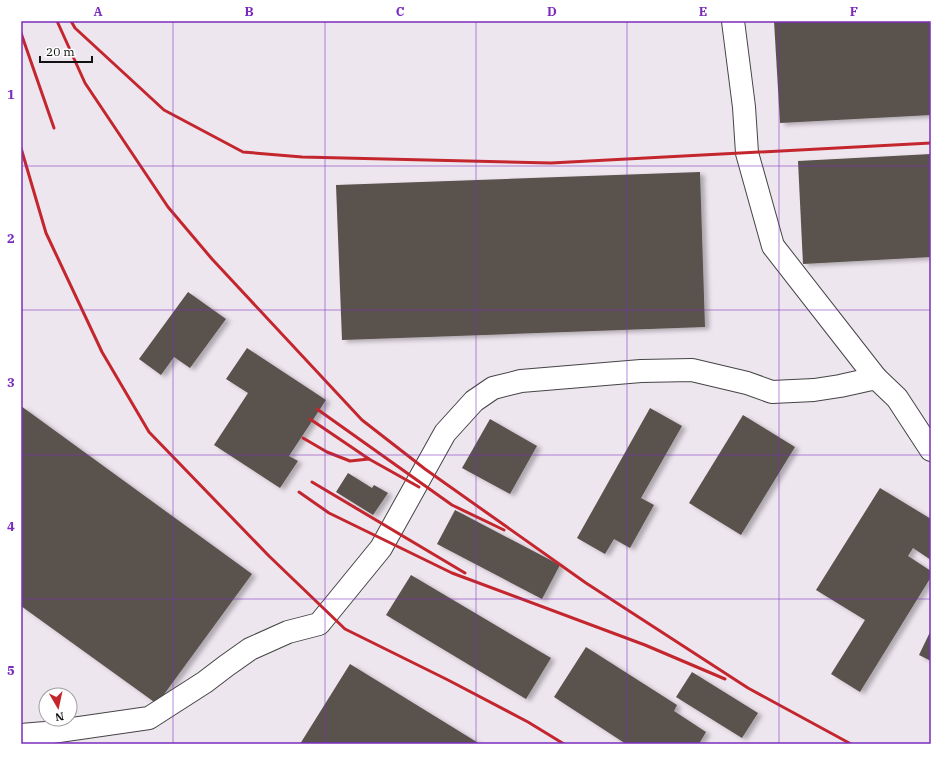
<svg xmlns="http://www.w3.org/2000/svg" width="952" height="765" viewBox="0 0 952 765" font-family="'IBM Plex Serif',serif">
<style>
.industrial{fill:#eee6ef;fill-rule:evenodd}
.building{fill:#5a524d;filter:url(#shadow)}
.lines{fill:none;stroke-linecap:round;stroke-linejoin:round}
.minor-casing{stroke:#444;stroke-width:24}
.minor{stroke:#fff;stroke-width:22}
.rail{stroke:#c4262e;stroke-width:3}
.grid{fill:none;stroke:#7b2cbf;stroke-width:1;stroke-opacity:0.55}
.neatline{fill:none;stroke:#7b2cbf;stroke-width:1.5}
.grid-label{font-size:13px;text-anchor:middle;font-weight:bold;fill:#7b2cbf}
</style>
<defs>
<filter id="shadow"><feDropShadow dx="4.5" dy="2.5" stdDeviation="2" flood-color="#0004"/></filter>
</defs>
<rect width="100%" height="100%" fill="#fffdf5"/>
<!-- industrial -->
<path class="industrial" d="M21,21H931V744H21ZM46,695H70V719H46Z"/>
<!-- building -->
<g class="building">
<path d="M774,21H931V115L780,123Z"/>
<path d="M931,154V257L803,264L798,161Z"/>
<path d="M700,172L705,327L342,340L336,185Z"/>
<path d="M188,292L226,319L190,368L174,357L161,375L139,359Z"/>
<path d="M247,348L326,400L289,456L298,461L280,488L214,445L248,393L226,379Z"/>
<path d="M21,406L252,574L157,704L21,606Z"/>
<path d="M650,408L682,426L641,498L654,505L630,548L614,539L605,554L577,538Z"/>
<path d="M743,415L795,447L741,535L689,503Z"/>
<path d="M490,419L537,446L510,494L462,468Z"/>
<path d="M348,473L372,488L374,485L388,493L373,515L336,492Z"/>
<path d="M880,488L931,519V560L913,548L908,556L931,571V577L860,692L831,674L865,620L816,590Z"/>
<path d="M455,510L560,565L542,599L437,544Z"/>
<path d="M411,575L551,658L526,699L386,615Z"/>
<path d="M931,630V661L919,655Z"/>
<path d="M586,647L677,705L674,711L706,732L699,744H626L554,697Z"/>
<path d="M350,664L480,744H300Z"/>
<path d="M692,672L758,713L742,738L676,697Z"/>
</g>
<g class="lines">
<defs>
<g id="minor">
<path d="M733,21L744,107L747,153L773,246L876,378"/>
<path d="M21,735L45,733L149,718L205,682L226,666L250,649L288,632L319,624L381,548L445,433L474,401L493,388L521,381L641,371L692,370L747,383L772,392L814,390L840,386L876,378L897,398L931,450"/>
</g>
</defs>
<!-- minor casing -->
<use href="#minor" class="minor-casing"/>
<!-- minor -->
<use href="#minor" class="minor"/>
<!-- rail -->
<g class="rail">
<path d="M57,21L85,83L168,207L212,259L362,420L425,469L586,583L748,688L851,744"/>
<path d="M71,21L75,28L164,110L243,152L302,157L551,163L931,143"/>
<path d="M21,33L54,128"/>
<path d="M21,148L46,233L102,352L149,432L269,556L345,629L448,680L528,722L564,744"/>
<path d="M317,409L452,505L504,530"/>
<path d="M310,419L369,459L419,487"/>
<path d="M303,438L327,452L350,461L369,459"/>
<path d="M312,482L465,573"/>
<path d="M299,492L329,513L452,573L645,645L725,679"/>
</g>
</g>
<!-- grid -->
<path class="grid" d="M173,21V744M325,21V744M476,21V744M627,21V744M779,21V744M21,166H931M21,310H931M21,455H931M21,599H931"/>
<!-- border -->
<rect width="952" height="765" fill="none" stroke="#ffffff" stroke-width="44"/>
<!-- north arrow -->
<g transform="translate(58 707) rotate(171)"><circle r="19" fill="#ffffff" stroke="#a0a0a0"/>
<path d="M0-3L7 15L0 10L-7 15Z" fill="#c4262e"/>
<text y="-6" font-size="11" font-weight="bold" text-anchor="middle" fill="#111111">N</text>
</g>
<!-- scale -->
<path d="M40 56v6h52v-6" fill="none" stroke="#111111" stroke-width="2"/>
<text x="46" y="56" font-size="12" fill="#111111" stroke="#ffffff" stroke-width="3" paint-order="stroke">20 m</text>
<rect x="22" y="22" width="908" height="721" class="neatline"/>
<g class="grid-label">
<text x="98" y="16">A</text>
<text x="249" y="16">B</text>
<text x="400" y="16">C</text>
<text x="552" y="16">D</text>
<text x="703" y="16">E</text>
<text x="854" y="16">F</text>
<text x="11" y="99">1</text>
<text x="11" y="243">2</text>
<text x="11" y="387">3</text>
<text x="11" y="531">4</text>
<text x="11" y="675">5</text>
</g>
</svg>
